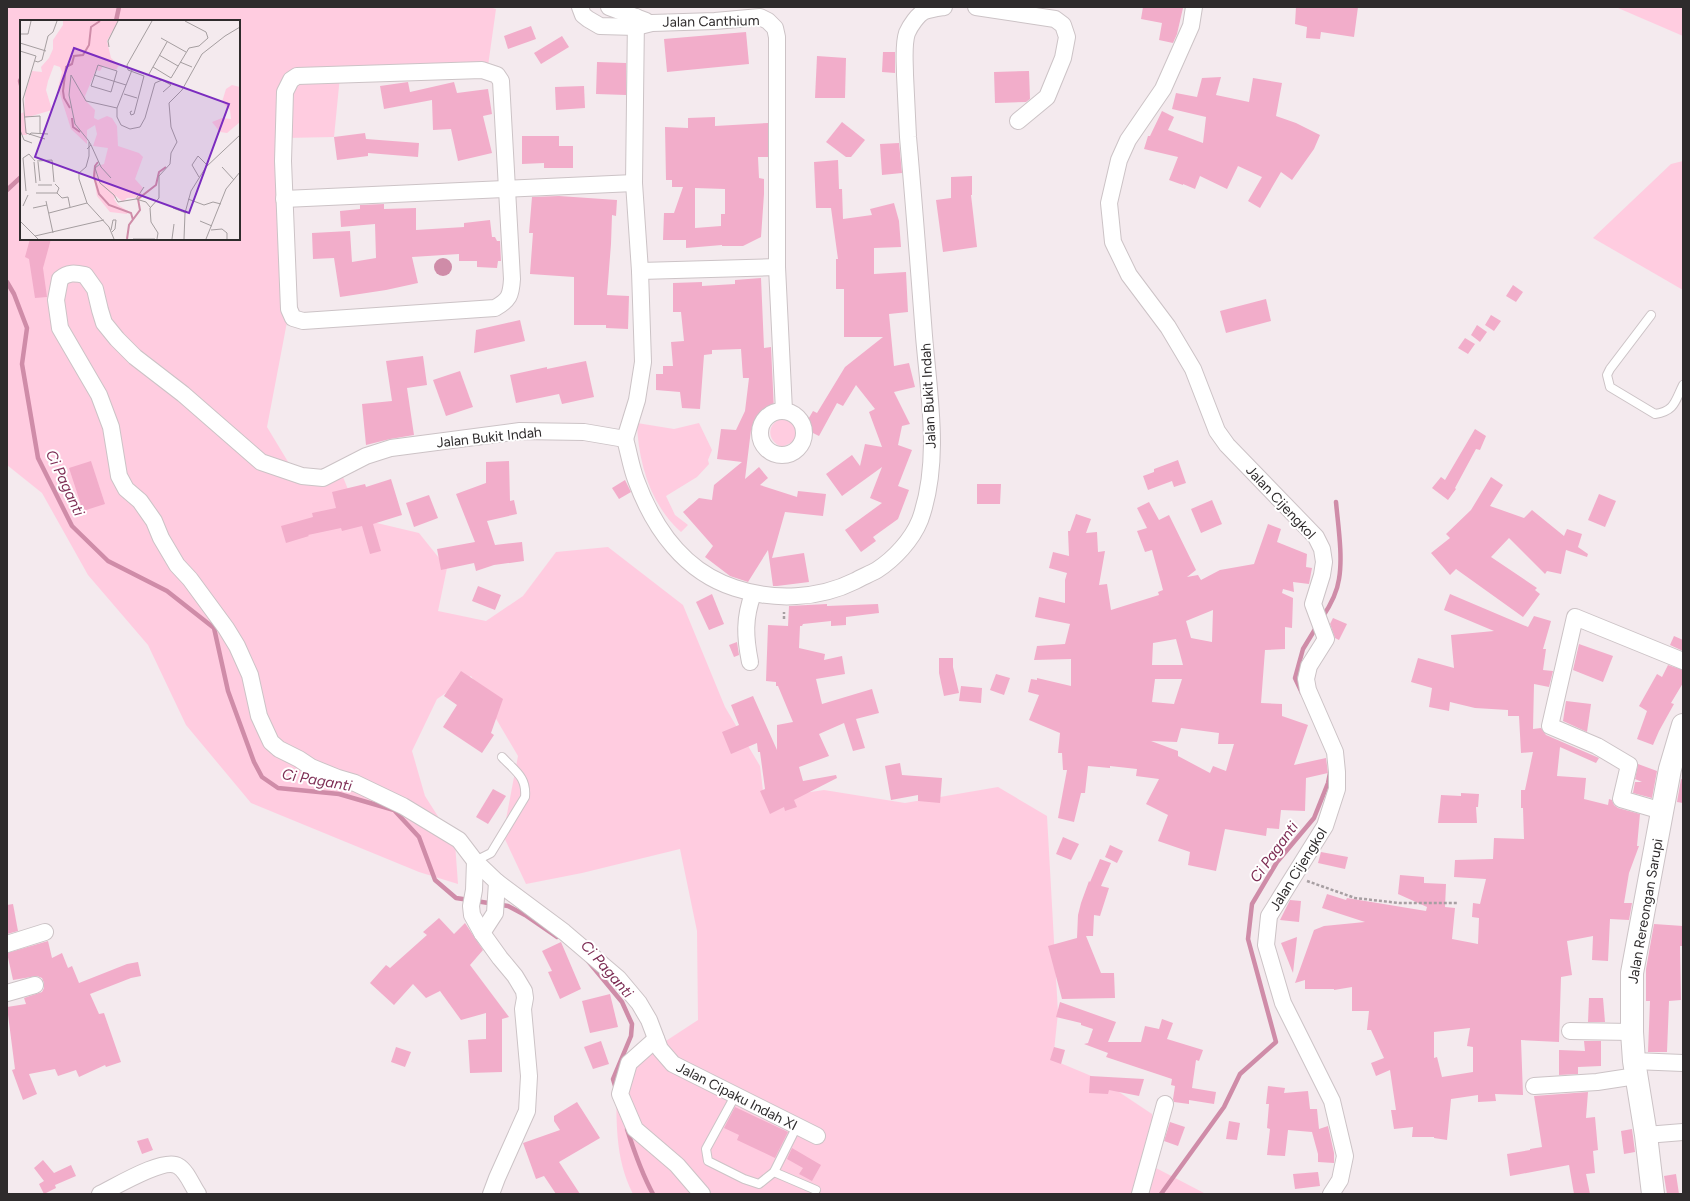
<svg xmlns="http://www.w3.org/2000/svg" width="1690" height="1201" viewBox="0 0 1690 1201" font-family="Figtree,sans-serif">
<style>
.green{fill:#ffcce0;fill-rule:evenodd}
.water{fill:#cf8ca8}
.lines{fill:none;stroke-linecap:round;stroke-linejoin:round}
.stream{stroke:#cf8ca8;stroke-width:4.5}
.building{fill:#f2adca;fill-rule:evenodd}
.lane-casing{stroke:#ccc3c6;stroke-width:10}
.street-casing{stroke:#ccc3c6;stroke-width:18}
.secondary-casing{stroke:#ccc3c6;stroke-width:24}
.path{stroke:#a79fa2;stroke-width:2.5;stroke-dasharray:3 2;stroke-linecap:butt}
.lane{stroke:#fff;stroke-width:8}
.street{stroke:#fff;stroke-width:16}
.secondary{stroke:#fff;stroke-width:22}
.labels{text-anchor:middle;stroke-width:4;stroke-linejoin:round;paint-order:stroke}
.street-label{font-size:14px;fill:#2e2b2c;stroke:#fff}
.water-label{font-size:15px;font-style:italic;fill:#7e2e55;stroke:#fff}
.inset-river{fill:none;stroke:#cf8ca8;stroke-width:2}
.inset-road{fill:none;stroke:#a59ea0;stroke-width:1}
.view{fill:#7b2cbf;fill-opacity:0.15;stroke:#7b2cbf;stroke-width:2}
.inset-edge{fill:none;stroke:#2e2b2c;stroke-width:2}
</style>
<rect width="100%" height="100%" fill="#f4eaee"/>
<!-- green -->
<g class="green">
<path d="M7,7H489L496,9L487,73L340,76L334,137L285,138L287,322L267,427L299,480L343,477L360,519L419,533L447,568L438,611L486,621L523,596L556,552L608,547L683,605L725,707L760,766L764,799L824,790L905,803L998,787L1047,816L1058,1013L1053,1060L1101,1080L1152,1114L1156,1168L1204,1193L1201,1194H633C614,1157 617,1119 616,1079L649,1052L698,1020L697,931L680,849L582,873L526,884L503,835L518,756L471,676L437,699L412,751L425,796L455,843L458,884L419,872L251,803L186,725L148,645L88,575L42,493L7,465ZM21,21H239V239H21Z"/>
<path d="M1618,7H1683V36L1618,8Z"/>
<path d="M1683,161V290L1593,238L1671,164Z"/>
<path d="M784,418L794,422L800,435L797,440L782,447C766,441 766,422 784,418Z"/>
<path d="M637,423L674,429L699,423L712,450L708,460L709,464L697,477L666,496L675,515L688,525L681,532C651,506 638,462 637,423Z"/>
</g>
<!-- water -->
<circle class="water" cx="443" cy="267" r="9"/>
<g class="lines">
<!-- stream -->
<g class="stream">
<path d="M116,21L119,7"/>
<path d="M21,79L20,81L21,85"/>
<path d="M7,190L21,177"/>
<path d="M7,282L14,294L27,328L22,364L38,458L72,526L108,561L167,591L214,628L228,691L254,762L262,777L278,788L339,794L394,810L419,837L435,880L456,898L508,906L525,915L557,937"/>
<path d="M1322,618C1330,606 1337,594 1339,579C1343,556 1338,525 1336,502"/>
<path d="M1302,693L1295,678L1303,649L1317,626"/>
<path d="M588,961L622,1002L632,1024L631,1036L613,1079L616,1089"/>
<path d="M627,1129C634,1151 642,1174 653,1194"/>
<path d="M1161,1194L1224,1107L1240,1074L1276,1042L1248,939L1252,904L1277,862L1314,818L1328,783L1330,773"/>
</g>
</g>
<!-- building -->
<g class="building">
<path d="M1143,7L1183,8L1177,34L1173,43L1159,40L1162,23L1141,19Z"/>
<path d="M1296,7H1358L1354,37L1321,32L1320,39L1306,38L1307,27L1295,24Z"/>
<path d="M531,26L536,39L508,49L504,36Z"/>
<path d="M746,32L749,64L667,72L664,39Z"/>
<path d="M562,36L569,47L541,64L534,53Z"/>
<path d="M883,52H895V73L882,72Z"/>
<path d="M817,56L846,58L845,98H815Z"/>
<path d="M597,62L626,63V95L596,94Z"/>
<path d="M1029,71L1030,99L1026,102L995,103L994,72Z"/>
<path d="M1221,77L1216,95L1249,102L1253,78L1282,83L1276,116L1296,123L1320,135L1314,149L1292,180L1281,172L1260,208L1248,201L1262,177L1238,166L1227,189L1200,176L1195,189L1183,184V185L1169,180L1178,157L1144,149L1148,136H1150L1162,111L1174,117L1168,130L1203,143L1206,117L1172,109L1176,93L1197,97L1202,78Z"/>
<path d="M408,82L410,92L454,82L457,93L488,89L492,114L483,116L492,153L458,161L451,129L433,130L432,100L384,109L380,86Z"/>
<path d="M584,86L585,108L556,110L555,87Z"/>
<path d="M715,117V126L768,123V157H758L759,178L764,179V194L761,237L743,246H722V245L686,248V240H663L664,213H674L683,187H672V180H666L665,127L688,128V118ZM695,188L725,189V214H721V226L695,228Z"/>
<path d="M842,122L865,140L851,157H846L826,142Z"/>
<path d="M365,133L366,139L419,143L418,157L368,153V156L337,160L334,137Z"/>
<path d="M522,136H559V146H573V168H544V163L522,164Z"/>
<path d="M899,143L902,173L882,175L880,144Z"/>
<path d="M838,160L839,189H842L843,219L872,215L870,209L894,203L899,221L901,247L874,248V274L906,272L908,312L889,314L894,366L909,363L915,387L894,392L910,424L902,426L898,445L912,450L898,486L909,490L898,519L873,537L876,541L861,552L845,530L882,503L870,498L882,467L842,496L826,474L852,455L860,466L865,444L882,447L869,412L875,409L856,385L843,406L837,403L819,436L803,428L813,411L817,413L845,367L883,337H844V289H836V259H838L831,208H816L814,162Z"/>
<path d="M972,176V195H971L977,247L943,252L936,200L951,198V177Z"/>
<path d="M559,196L617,200L616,216L612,215L611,244L607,295L629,296L628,329L606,328V325H574V277L530,274L533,233H529L532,197Z"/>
<path d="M384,204V209L416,208V230L464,227V223L490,220L492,237H495L497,241H500L501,261H498L497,268L477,267V261H459V254L412,257L418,283L386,290L340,297L334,258L313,259L312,233L350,231L352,262L376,258L375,224L341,227L340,211L360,209V205Z"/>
<path d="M30,239H51L43,268L47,297L35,298L29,259L25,257Z"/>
<path d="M761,278L764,348L771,347L774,411L767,412L758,433L751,430L745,479L759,467L768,478L760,485L797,497L798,491L826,494L823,516L785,512L772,558L804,553L809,582L777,586H773L768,550L748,582L730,576L705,557L713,546L683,512L699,498L712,500L714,485L742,462L717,459L721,429L736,430L745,411L749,378H743L741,349L712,350V354L704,355L700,409L682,408L680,392L656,390V374H663V366H673L671,342L684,341L681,312H673V283L702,282V286L735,284V280Z"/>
<path d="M1513,285L1523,292L1516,302L1506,296Z"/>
<path d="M1266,299L1271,321L1226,333L1220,311Z"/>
<path d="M1491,315L1501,321L1494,331L1485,325Z"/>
<path d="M520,320L525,341L474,353L476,330Z"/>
<path d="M1477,325L1487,332L1480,342L1471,335Z"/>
<path d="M1465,338L1475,344L1468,354L1458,348Z"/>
<path d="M423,356L427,385L407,388L414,435L390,439L366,445L362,404L392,401L386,361Z"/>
<path d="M586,361L594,397L562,404L559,394L516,403L510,375L547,367V369Z"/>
<path d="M460,371L473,407L446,416L433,380Z"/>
<path d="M1475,429L1486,436L1480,450L1476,449L1455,488L1456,489L1448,500L1432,488L1441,477L1445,480Z"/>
<path d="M1178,460L1186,483L1174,487L1172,481L1148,490L1143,476L1154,472V469Z"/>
<path d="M91,461L105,504L83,511L69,468Z"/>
<path d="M509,461L510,501L514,500L517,514L487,521L495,545L522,542L524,561L494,565L476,571L474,563L441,570L437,549L475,542L456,494L486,483V462Z"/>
<path d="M1491,477L1503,485L1490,506L1524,518L1532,510L1564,536L1567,529L1582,534L1578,547L1588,554L1587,557L1566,550L1561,574L1547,571L1545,574L1509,538L1491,557L1537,588L1535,590L1540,594L1523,617L1456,569L1450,575L1431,553L1450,538L1446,534L1471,510Z"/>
<path d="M391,479L402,515L373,524L381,551L370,554L362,526L342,531L341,528L308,535L309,536L286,543L281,526L313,517L312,513L336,508L332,492L365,484L366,487Z"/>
<path d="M625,480L631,492L619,499L612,488Z"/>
<path d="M977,484H1001L1000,504H977Z"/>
<path d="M1599,494L1616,501L1605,527L1588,520Z"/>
<path d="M429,495L438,518L414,527L406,503Z"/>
<path d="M1212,500L1222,524L1201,533L1191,509Z"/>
<path d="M1149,502L1159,520L1169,515L1196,570L1187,577L1198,575L1201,580L1220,570L1254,564L1268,524L1281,529L1277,542L1307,554L1306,567L1312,568L1309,584L1293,582L1294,592L1283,589L1282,593L1293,598L1292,628L1285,627V649L1265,650L1261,703L1282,704V716L1308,725L1294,765L1326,758L1328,773L1306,778L1305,811L1281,810L1279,829L1267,828L1266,836L1225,829L1216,871L1188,865L1190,852L1158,841L1168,815L1146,804L1159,779L1136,776L1137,769L1110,766V768L1088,766L1085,793H1081L1074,822L1058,818L1067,770H1063L1062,753H1058L1060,733L1029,720L1039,695L1028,692L1031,679L1037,680V678L1071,686V659L1034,660L1037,646L1065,644L1070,624L1035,617L1039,597L1065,603V580L1067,573L1049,568L1053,552L1069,556L1068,531H1070L1076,514L1091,519L1086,533L1097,532L1098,552L1105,551L1099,585L1107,584L1111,610L1159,595L1158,592L1163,590L1152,550L1145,552L1137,531L1147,528L1137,508ZM1213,610L1212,642L1191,638L1186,621ZM1176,639L1183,665H1152L1153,643ZM1155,679H1182L1174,704L1152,702ZM1181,728L1219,733L1218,744H1234L1226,771L1213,766L1210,773L1178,756V751L1151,741L1177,742Z"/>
<path d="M478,586L501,595L495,610L472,601Z"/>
<path d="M712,594L724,624L709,630L696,602Z"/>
<path d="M1450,594L1528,627L1534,616L1551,621L1543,649H1546L1543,670L1553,671L1549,687L1534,684L1533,729L1541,728L1546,735L1599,758L1596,763L1560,747L1557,776L1586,778L1584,799L1608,805L1609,799L1612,800L1614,805L1618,808L1640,814L1637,846H1639L1629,873L1624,903H1632L1629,920L1610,919L1608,961L1592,960L1593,936L1567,941L1572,975L1561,977L1559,1042L1521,1040L1523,1095L1495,1094L1496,1101L1478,1102V1095L1451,1099L1447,1140L1434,1138V1137H1412L1413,1127L1394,1129L1391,1110H1396L1390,1070L1376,1076L1371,1063L1384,1058L1371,1030H1367L1369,1011H1352V987L1334,990V989H1305V980L1295,983L1314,930L1324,926L1365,922L1322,908L1327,894L1346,900L1347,898L1426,911L1427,907L1398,894L1400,875L1424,877V883L1446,884L1445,907L1455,908L1452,939L1478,944L1479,918L1472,917L1473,903L1480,904L1486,879L1454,877L1455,860L1493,859L1494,838L1524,839L1523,808H1521V790H1525L1533,752L1521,753L1519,716H1508V710L1475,708L1450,702L1449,711L1429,707L1432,688L1411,682L1418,658L1454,668L1451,635L1494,631L1444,610ZM1470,1028L1467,1046L1473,1047V1072L1442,1077L1437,1057L1434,1058V1032Z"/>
<path d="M827,604V606L878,604L879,613L846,617V625L831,626V621L803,624L802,626H800L799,648L825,654L824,660L842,656L845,674L816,679L822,704L872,689L879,713L856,719L865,748L853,751L844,723L819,734L829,756L799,767L803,781L836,775L837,778L794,800L797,807L785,811L784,807L770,814L760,791L765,789L760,752H758L757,743L731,754L722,732L739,725L731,705L753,696L777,750V725L793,722L778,686H776V682L766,681L768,625L788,626L789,606Z"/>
<path d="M1333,618L1347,624L1339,640L1335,638L1330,624Z"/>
<path d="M1674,636L1683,640V651L1670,645Z"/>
<path d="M737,642L739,655L734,657L729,645Z"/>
<path d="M1579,644L1613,656L1603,682L1573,670Z"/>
<path d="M939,658H953V667L959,693L944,696L939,673Z"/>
<path d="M1668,665L1683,670V683L1671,703L1674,704L1659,731L1653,745L1637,739L1647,711L1639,706L1657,674L1662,677Z"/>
<path d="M461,671L503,699L491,733L494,735L482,753L443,727L457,705L444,696Z"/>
<path d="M996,674L1010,678L1004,695L990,690Z"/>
<path d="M961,686L982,688L981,703L959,701Z"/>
<path d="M1566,701L1591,704L1587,732L1563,721Z"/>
<path d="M900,763L902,775L942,778L940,803L918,801V795L891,800L885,766Z"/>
<path d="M1638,764L1657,771L1652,798L1633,793L1635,782H1642L1635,779Z"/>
<path d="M1681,779L1683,780V803L1677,802Z"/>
<path d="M493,789L506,796L488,824L476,817Z"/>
<path d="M1461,793L1479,794L1478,807H1476L1477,823H1438L1441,795L1461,796Z"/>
<path d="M1063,837L1079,844L1071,860L1056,854Z"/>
<path d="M1110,845L1123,851L1117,863L1105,857Z"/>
<path d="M1321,852L1348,857L1345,869L1318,863Z"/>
<path d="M1100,859L1111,863L1101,886L1109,888L1100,916L1094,915L1093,936H1086L1101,973H1114L1115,998L1062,999L1048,946L1077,938L1078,915L1081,903L1089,881L1090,882Z"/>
<path d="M1290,900L1301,901L1299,922L1280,920Z"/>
<path d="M13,904L18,931L7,934V905Z"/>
<path d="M439,918L454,934L465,923L483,950L470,965L509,1017L502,1019V1072L470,1073L468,1040L486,1039V1013L461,1020L440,991L426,998L413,984L394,1005L370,983L386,965L390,968L427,935L423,932Z"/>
<path d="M1654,924L1683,926V946H1680L1681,1000L1669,1001L1667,1052H1648L1650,1001H1646V969Z"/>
<path d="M1297,937L1293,973L1281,943Z"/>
<path d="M48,941L52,958L62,953L68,968L72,966L79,983L127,964L138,962L141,976L131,978L90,994L99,1014L104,1013L121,1062L106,1067L105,1065L79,1077L76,1070L58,1076L55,1069L29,1074L37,1094L23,1100L12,1070L15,1069L7,1007L26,1004L24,998L42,992L44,988V983L42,978L37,976L13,980L7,953Z"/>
<path d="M561,942L581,989L560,999L548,972L552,971L542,951Z"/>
<path d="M610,994L618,1027L590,1033L582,1001Z"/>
<path d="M1589,998H1603L1605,1022H1588Z"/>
<path d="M1060,1002L1116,1022L1108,1042H1141L1145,1026L1159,1029L1162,1019L1173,1023L1167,1039L1203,1050L1199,1061L1196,1060L1192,1088L1216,1092L1214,1104L1189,1100V1104L1174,1102L1173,1099L1175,1086L1171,1085L1172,1079L1106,1057L1108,1053L1084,1044L1088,1043L1093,1029L1081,1025V1023L1056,1017Z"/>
<path d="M601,1041L609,1064L593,1069L584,1047Z"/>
<path d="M1584,1041H1601V1066L1578,1067V1074L1559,1075V1050L1585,1051Z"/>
<path d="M396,1047L411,1052L405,1067L391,1062Z"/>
<path d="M1054,1047L1065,1050L1061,1064L1050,1060Z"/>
<path d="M1090,1076L1144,1079L1139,1096L1109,1090L1108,1094L1089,1093Z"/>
<path d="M1268,1086L1285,1088L1284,1093L1308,1091L1310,1109H1317L1319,1129L1328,1126L1334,1153V1163L1318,1162V1154L1312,1132L1288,1130L1285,1156L1267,1155L1270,1129L1267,1128L1269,1104H1266Z"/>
<path d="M1588,1092L1586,1118L1595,1117L1598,1150L1593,1151L1595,1173L1586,1174L1590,1194H1574L1569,1165L1510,1176L1507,1154L1530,1150V1149L1542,1147L1534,1096Z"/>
<path d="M577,1102L600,1138L559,1162L580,1194H556L544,1176L536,1179L523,1143L560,1130L554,1121V1116Z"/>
<path d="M735,1107L788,1132L775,1158L737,1140L739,1135L724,1128Z"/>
<path d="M1229,1121L1240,1123L1237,1140L1226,1139Z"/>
<path d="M1170,1122L1185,1127L1178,1146L1164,1141Z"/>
<path d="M1632,1129L1635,1152L1624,1154L1621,1131Z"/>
<path d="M148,1138L153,1150L142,1154L137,1141Z"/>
<path d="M792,1148L821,1165L812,1181L799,1174L803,1168L787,1159Z"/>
<path d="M43,1160L54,1173L71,1165L76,1176L55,1185L56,1188L44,1194L39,1184L44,1181L34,1168Z"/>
<path d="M1318,1172L1320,1186L1295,1189L1293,1174Z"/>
<path d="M1676,1174L1679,1194H1667L1664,1176Z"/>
</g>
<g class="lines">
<defs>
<g id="lane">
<path d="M1651,315L1610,369L1607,375L1610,387L1655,414C1675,411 1675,401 1683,385"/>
<path d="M475,861L491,853L525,797C527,777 515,771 502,757"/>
<path d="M735,1096L706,1149L708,1161L744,1179L759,1184L774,1172L797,1126"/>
<path d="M774,1172L816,1190"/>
</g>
<g id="street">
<path d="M580,7L583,15L588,19L600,26L636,27L652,23L715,21L760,17L768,21L775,28L777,37V267L784,411"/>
<path d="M609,7L646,21"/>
<path d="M976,7L1055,19L1063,25L1067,37L1063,58L1047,97L1018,121"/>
<path d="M1194,7L1191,26L1163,89L1128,140L1119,160L1109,203L1113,242L1129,275L1168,327L1193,369L1217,431L1227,445L1316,537L1322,549L1324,562L1322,575L1313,604L1326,639L1309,666L1306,679L1308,690L1335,752L1337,772V789L1325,826L1269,916L1266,945L1283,1003L1332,1101L1345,1156L1340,1180L1331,1194"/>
<path d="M482,70L497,75L501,81L512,279C511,296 509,300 495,308L303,321L293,318L289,309L283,161L285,92L291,80L297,76Z"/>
<path d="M284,199L634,183"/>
<path d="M640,271L777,267"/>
<circle cx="782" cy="433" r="22"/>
<path d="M625,439C629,453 631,467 636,480C654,529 685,572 735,588C774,601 819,599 855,581C862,577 870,574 877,570C894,559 912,540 920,520C941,462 929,396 924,336C919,270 914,203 908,137C907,117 906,96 905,75C905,62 903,45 907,33C910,26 918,14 925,11C931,9 938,8 944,7"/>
<path d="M625,439L637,400L643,362L640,271L634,183L636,17"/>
<path d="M750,662C745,637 744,618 753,594"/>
<path d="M1662,811L1621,799L1629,765L1597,746L1550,726L1575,617L1683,661"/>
<path d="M475,861L474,890L471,906L472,915L482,933L500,958L515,976L524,991L525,998L523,1009L529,1076L527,1111L497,1178L491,1194"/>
<path d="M497,882L564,932L618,978L639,1003L649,1020L660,1049L673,1064L817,1136"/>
<path d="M482,933L495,913L497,882L475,861L459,840L403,806L355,783L338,778L311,767L299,759L279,749L271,742L259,716L250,675L237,646L226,628L190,579L177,565L161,538L154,521L140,501L126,489L119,476L111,427L99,395L60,328L56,300L60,279C68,272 75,273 85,275L95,289L100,310L104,323L117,339L135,357L183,394L261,462L302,476L323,478L366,456L391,448L520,431L584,432L625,439"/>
<path d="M7,944L45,932"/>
<path d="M7,993L35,985"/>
<path d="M1570,1031L1632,1032"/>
<path d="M656,1039L629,1063L620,1094L635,1129L677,1165L702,1194"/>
<path d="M1634,1061L1683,1063"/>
<path d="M1534,1086L1597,1082L1636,1076"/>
<path d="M1646,1135L1683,1132"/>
<path d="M100,1194C115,1187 164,1157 178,1166C187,1171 192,1186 198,1194"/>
<path d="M1140,1194L1165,1104"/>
</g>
<path id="secondary" d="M1653,1194L1646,1135L1634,1061L1632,1032V973L1670,769L1683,725"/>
</defs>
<!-- lane casing -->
<use href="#lane" class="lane-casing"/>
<!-- street casing -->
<use href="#street" class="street-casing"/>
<!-- secondary casing -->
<use href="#secondary" class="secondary-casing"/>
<!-- path -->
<g class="path">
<path d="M784,619V612"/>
<path d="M1307,881L1355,898L1399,903H1457"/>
</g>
<!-- lane -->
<use href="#lane" class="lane"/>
<!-- street -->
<use href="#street" class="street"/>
<!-- secondary -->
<use href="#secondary" class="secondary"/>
</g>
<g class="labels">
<!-- street labels -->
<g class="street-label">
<text transform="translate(711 21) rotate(-1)" y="5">Jalan Canthium</text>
<text transform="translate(928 396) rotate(-93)" y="5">Jalan Bukit Indah</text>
<text transform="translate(489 437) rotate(-6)" y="5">Jalan Bukit Indah</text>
<text transform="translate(1281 502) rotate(47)" y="5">Jalan Cijengkol</text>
<text transform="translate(1298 869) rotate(-58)" y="5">Jalan Cijengkol</text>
<text transform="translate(1645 911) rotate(-80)" y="5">Jalan Rereongan Sarupi</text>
<text transform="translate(737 1096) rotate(27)" y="5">Jalan Cipaku Indah XI</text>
</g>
<!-- water labels -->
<g class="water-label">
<text transform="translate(65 483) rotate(65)" y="5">Ci Paganti</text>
<text transform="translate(317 780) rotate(10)" y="5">Ci Paganti</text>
<text transform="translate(1274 852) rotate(-54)" y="5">Ci Paganti</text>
<text transform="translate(607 969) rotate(49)" y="5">Ci Paganti</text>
</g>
</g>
<!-- overview -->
<g transform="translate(20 20)">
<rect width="220" height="220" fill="#f4eaee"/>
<path d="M43,1H98L87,21L91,38L99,45L96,50L83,46L80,51L76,50L65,76L66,81L75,90L74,98L78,100L87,96L92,98L97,106L98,126L119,133L123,137L115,159L123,168L121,173L125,177L107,178L103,182L96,176L94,179L98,185L108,191L107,194L90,192L77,176L73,153L75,147L84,144L88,128L73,126L77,114L75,105L67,110V124L51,109L38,68L42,52L40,47L34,45L28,61L26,70L32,90L5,98L7,115H0V94L4,92L5,74L12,51L22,52L21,47L29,38L33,29V20L43,5ZM212,65L220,67V102L207,113L200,112L192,102L202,98L211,99L210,90L202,82L206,69Z" fill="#ffcce0"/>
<path class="inset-river" d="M50,88L44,78L43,71L46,47L52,44L54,36L63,35L69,25L71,7L80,1M52,98L53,107L60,112M78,142L75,146L74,157L79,174L89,185L111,193L113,200M107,219L109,205L120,190L118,179L136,165L139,152L146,147"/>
<path class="inset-road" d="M0,14H8L11,1M141,18L166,32M0,23L26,31M89,27L88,21L98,1M0,31L16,36L3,79L6,113L25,119M139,35L158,46M15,41L18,42L22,40L28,16L33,12L37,1M160,42L172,47M78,45L97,51L91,72L71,66ZM133,47L151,58L169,28L179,26L188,18L186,12L165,1M129,54L147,22M74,55L106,65M142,60L151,65L143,72M104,74L117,78M97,88V97L101,105L110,109L120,107L125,98L135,63L142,60M97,88L112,50M112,91L110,92L111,95L114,94L124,56L108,50L107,45L132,1M4,97L20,96V114M0,110L4,120L12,123M9,115L11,113L28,114M69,122V136L66,147L59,153V159L67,183L89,207L94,219M71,125L81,147L91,158M67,129L71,125L68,120L55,104L49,75L51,55L66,81L97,88M17,141L32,140L34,162M14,142L16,163M18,142L20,161M80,144L75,148L80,163L94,175L98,182L116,179L126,182L130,187M202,147L214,160M179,157L172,145L178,136L188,146M18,165H32M6,171L3,138L9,134L15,141M16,173H37L39,168L35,164M37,173L42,178L48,177L50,187M116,179L124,167M168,179L184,185L193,182L201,184M26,181L33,213M3,186L8,175M13,188L27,185M130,188L139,178V156L150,144L151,133L157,122L151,107L149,83L162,70L182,34L205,16L220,7M130,188L131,202L138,213L137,219M153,188L166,193M29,193L67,183M0,201L18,219M180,201L192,206M91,210L93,200H96L95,209L92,212M191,210L202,209L207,213V219M15,216L84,200M113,219H135M152,219L154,204M164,219L165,193L171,171L186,147L220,115M186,219L206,169L220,152"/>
<path class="view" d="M54,28L209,84L169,193L15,137Z"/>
<rect width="220" height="220" class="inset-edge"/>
</g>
<!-- border -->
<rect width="1690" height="1201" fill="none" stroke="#2e2b2c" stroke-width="16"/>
</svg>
